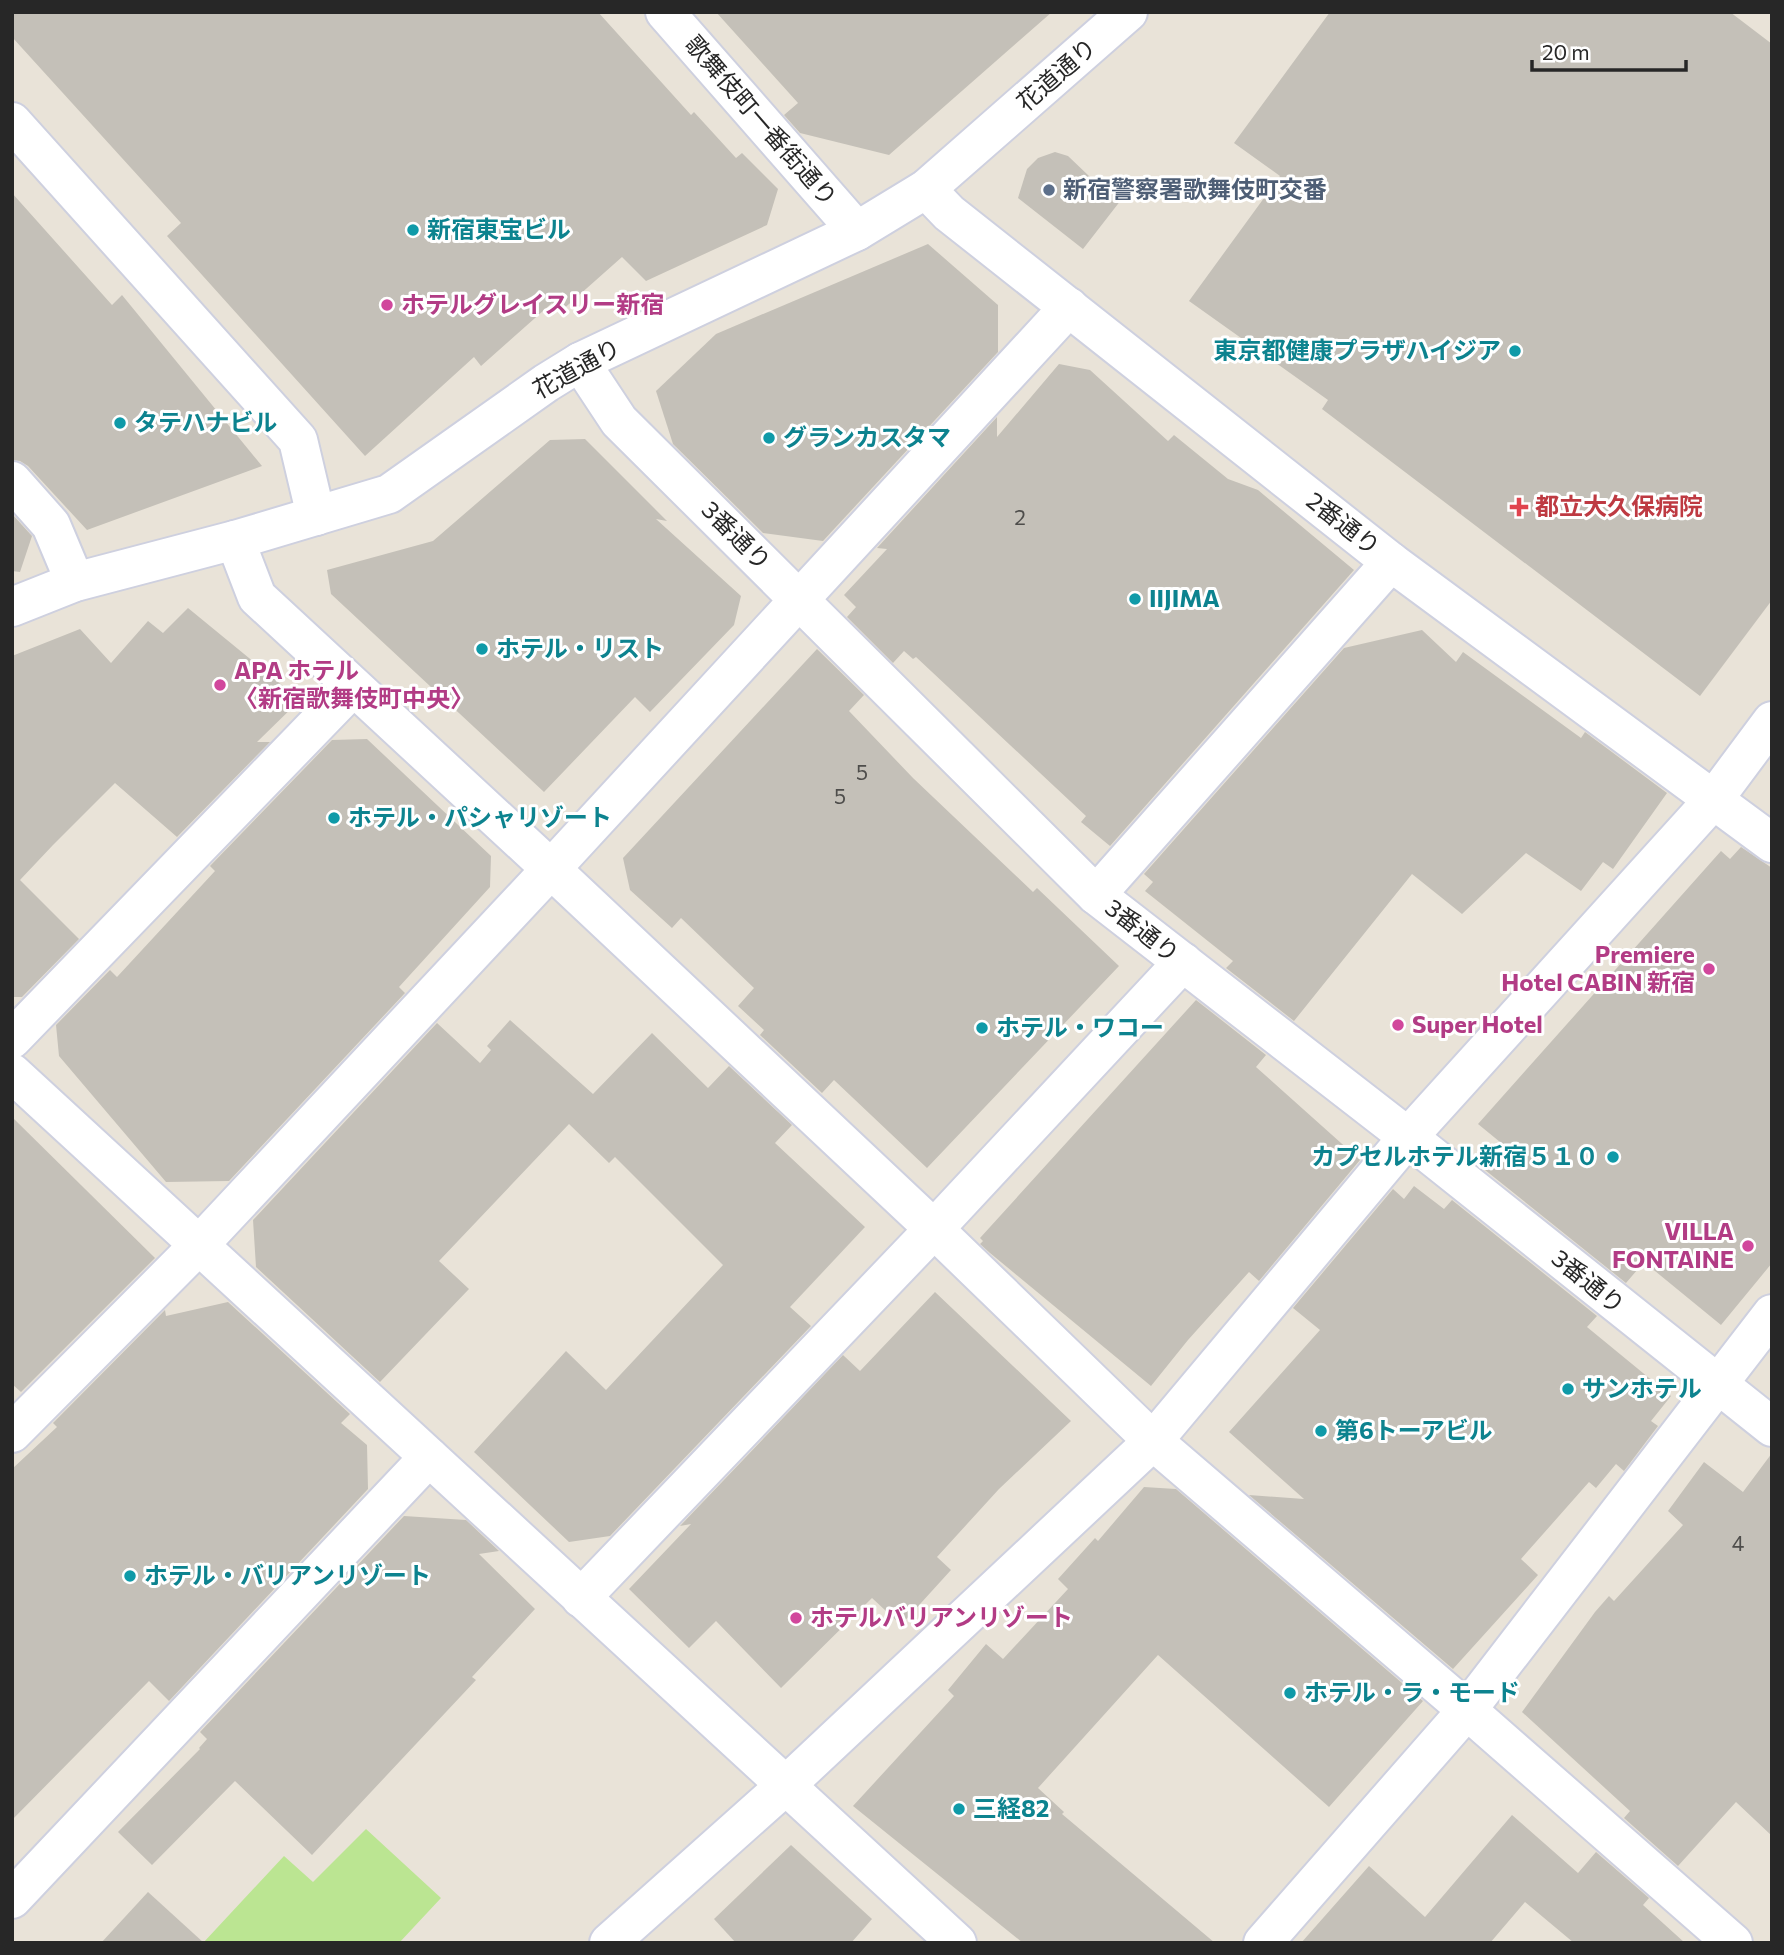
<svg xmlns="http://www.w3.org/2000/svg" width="1784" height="1955" viewBox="0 0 1784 1955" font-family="Commissioner,'Noto Sans JP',sans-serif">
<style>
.pitch{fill:#bbe592}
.building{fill:#c4c0b8}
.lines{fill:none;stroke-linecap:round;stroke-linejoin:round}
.minor-casing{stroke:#ced0df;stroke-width:42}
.minor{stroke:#fff;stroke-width:38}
.service-dot{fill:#5c6f8a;stroke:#fff;stroke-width:2.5}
.culture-dot{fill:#0f9aa8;stroke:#fff;stroke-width:2.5}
.hotel-dot{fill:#d1479c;stroke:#fff;stroke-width:2.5}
.health-dot{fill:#e0444e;stroke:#fff;stroke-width:2.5}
.labels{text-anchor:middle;stroke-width:6;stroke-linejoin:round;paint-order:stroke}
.number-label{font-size:21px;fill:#4e4d4b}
.street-label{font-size:24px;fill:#272727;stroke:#fff}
.service-label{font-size:24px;font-weight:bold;fill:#4e5e75;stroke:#fff;text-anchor:start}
.culture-label{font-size:24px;font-weight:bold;fill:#0d838f;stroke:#fff;text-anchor:start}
.hotel-label{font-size:24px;font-weight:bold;fill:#b23c85;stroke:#fff;text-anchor:start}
.health-label{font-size:24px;font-weight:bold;fill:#be3a42;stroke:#fff;text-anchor:start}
</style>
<rect width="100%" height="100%" fill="#e9e3d8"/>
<!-- pitch -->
<path class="pitch" d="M366,1829L441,1898L399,1943H203L284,1856L313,1882Z"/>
<!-- building -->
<g class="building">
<path d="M12,12H598L691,115L694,112L736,158L742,153L778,189L767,225L646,281L622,257L560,312L552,303L481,366L474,357L365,456L167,236L181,223L12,37Z"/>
<path d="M716,12H1052L889,155L800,133L784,115L798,103Z"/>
<path d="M1330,12H1730L1772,44V600L1700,696L1322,409L1328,400L1189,301L1280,176L1234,143Z"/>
<path d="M1055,152L1068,156L1089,176L1121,200L1083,249L1018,198L1027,169L1038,158Z"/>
<path d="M12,193L112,305L122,295L262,466L87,530L28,466L20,461L12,460Z"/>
<path d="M928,244L998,305V352L823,541L763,533L673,444L656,391L716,334Z"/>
<path d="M1059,364L1090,370L1168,441L1174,435L1228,479L1258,490L1354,570L1110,846L1081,822L1086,816L916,657L913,659L904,651L893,663L847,617L856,607L844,595L887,549L877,548L997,417V437Z"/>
<path d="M585,439L667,521L656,519L741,596L734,625L650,712L635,697L544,792L331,594L327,570L433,541L550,440Z"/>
<path d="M12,514L32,536L20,572L12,571Z"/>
<path d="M188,608L300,700L257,742H270L177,837L115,783L53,845L20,880L79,939L22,997H12V656L80,629L111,663L148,621L163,633Z"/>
<path d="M1422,630L1456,662L1463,652L1581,738L1585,732L1667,793L1613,869L1603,862L1581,891L1526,853L1462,914L1412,874L1294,1021L1226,968L1233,961L1145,891L1153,882L1144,874L1344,648Z"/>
<path d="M817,649L864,695L849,711L913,778L1033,892L1037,888L1119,966L927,1168L834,1080L822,1093L760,1035L764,1030L738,1006L754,988L681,918L672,928L630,890L623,858Z"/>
<path d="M367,739L491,856L490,887L399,987L405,993L229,1181L166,1182L59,1056L56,1025L110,970L117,977L215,871L210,866L332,740Z"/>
<path d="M1741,847L1772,868V1263L1721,1325L1644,1262L1626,1283L1480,1166L1500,1142L1478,1124L1721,851L1730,859Z"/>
<path d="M1196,1000L1266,1055L1256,1067L1360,1160L1259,1281L1249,1272L1188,1340L1151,1386L990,1253L980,1244L983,1241L980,1238Z"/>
<path d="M510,1020L593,1094L652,1033L708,1088L729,1066L792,1125L775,1143L865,1227L790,1307L811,1326L610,1536L569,1542L474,1452L566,1351L606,1390L723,1265L615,1157L609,1163L569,1124L439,1261L469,1289L380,1382L256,1267L253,1220L437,1023L480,1063L491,1050L487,1046Z"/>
<path d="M12,1117L155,1258L21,1392L12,1384Z"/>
<path d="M1414,1186L1444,1209L1452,1200L1597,1316L1587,1327L1671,1396L1651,1421L1658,1426L1624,1471L1616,1464L1596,1488L1589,1482L1521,1559L1538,1575L1453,1669L1249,1495L1304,1499L1229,1432L1320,1330L1293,1308L1393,1189L1404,1199Z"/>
<path d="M935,1292L1071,1421L999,1489L937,1557L951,1570L901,1625L872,1598L781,1688L716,1621L689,1648L629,1589L691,1524L680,1526L843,1355L860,1371Z"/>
<path d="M228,1302L350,1414L341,1423L367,1445L368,1489L169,1701L149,1681L12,1820V1469L57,1427L53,1423L165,1310L166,1316Z"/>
<path d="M1772,1453V1836L1736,1802L1678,1866L1624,1818L1630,1811L1522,1712L1595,1612L1609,1596L1614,1601L1683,1525L1668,1511L1704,1462L1743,1492Z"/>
<path d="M1144,1487L1176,1489L1423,1701L1329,1807L1158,1655L1038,1788L1064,1812L1062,1814L1215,1943H1023L853,1806L954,1696L948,1690L986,1644L1003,1659L1068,1589L1058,1579L1095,1538L1098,1541Z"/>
<path d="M404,1516L466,1520L499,1551L479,1554L535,1609L472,1677L476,1680L312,1855L235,1781L152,1865L118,1832L200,1749L199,1748L207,1739L200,1732Z"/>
<path d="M1512,1815L1578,1873L1596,1852L1649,1898L1643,1905L1685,1943H1574L1525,1902L1490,1943H1301L1369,1866L1425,1917Z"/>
<path d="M791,1845L872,1919L851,1943H736L714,1919Z"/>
<path d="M148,1892L204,1943H101Z"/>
</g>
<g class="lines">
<defs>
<g id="minor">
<path d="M665,12L857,231"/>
<path d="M12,122L298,440L316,516"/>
<path d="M926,189L949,213L1391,562L1772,843"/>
<path d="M580,362L619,421L1096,895L1408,1137L1772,1427"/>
<path d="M12,481L51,525L75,582"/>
<path d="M235,540L257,597L551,869L934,1229L1153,1441L1467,1710L1733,1943"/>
<path d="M12,607L75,582L235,540L389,494L546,383L580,362L857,231L926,189L1128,12"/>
<path d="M1096,895L1391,562"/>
<path d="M12,1039L353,687"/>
<path d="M12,1073L957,1943"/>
<path d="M12,1433L199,1245L551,869L1069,307"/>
<path d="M581,1598L934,1229L1183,962"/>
<path d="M12,1899L429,1457"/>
<path d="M609,1943L785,1786L1153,1441L1408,1137L1714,799L1772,721"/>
<path d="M1263,1943L1467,1710L1772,1314"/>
</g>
</defs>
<!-- minor casing -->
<use href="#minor" class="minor-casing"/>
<!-- minor -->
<use href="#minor" class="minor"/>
</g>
<!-- markers -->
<circle class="service-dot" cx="1049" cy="190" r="7"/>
<g class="culture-dot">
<circle cx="413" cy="230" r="7"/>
<circle cx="1515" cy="351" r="7"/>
<circle cx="120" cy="423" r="7"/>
<circle cx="769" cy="438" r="7"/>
<circle cx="1135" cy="599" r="7"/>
<circle cx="482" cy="649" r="7"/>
<circle cx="334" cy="818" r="7"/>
<circle cx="982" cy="1028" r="7"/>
<circle cx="1613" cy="1157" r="7"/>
<circle cx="1568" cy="1389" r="7"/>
<circle cx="1321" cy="1431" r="7"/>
<circle cx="130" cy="1576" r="7"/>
<circle cx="1290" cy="1693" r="7"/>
<circle cx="959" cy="1809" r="7"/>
</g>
<g class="hotel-dot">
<circle cx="387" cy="305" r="7"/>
<circle cx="220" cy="685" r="7"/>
<circle cx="1709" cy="969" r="7"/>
<circle cx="1398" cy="1025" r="7"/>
<circle cx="1748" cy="1246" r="7"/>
<circle cx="796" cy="1618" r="7"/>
</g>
<path class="health-dot" d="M1515.5 496.5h7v7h7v7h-7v7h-7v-7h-7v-7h7z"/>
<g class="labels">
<!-- number labels -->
<g class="number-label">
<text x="1020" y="525">2</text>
<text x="862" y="780">5</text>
<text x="840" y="804">5</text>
<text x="1738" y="1551">4</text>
</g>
<!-- street labels -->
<g class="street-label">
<text transform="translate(1057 75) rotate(-41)" y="8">花道通り</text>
<text transform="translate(761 121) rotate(49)" y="8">歌舞伎町一番街通り</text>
<text transform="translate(577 369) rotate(-29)" y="8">花道通り</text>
<text transform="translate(1343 524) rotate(38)" y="8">2番通り</text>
<text transform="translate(736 536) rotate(45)" y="8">3番通り</text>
<text transform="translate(1142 931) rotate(38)" y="8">3番通り</text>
<text transform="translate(1588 1282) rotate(39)" y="8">3番通り</text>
</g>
<!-- service labels -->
<g class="service-label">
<text x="1063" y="198">新宿警察署歌舞伎町交番</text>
</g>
<!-- culture labels -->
<g class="culture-label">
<text x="427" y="238">新宿東宝ビル</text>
<text x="1501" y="359" text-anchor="end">東京都健康プラザハイジア</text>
<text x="134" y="431">タテハナビル</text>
<text x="783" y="446">グランカスタマ</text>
<text x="1149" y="607">IIJIMA</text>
<text x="496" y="657">ホテル・リスト</text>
<text x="348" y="826">ホテル・パシャリゾート</text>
<text x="996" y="1036">ホテル・ワコー</text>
<text x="1599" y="1165" text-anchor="end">カプセルホテル新宿５１０</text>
<text x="1582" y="1397">サンホテル</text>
<text x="1335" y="1439">第6トーアビル</text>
<text x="144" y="1584">ホテル・バリアンリゾート</text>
<text x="1304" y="1701">ホテル・ラ・モード</text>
<text x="973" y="1817">三経82</text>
</g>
<!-- hotel labels -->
<g class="hotel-label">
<text x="401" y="313">ホテルグレイスリー新宿</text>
<text x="234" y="679">APA ホテル<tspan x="234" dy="28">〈新宿歌舞伎町中央〉</tspan></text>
<text x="1695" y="963" text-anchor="end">Premiere<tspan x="1695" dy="28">Hotel CABIN 新宿</tspan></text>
<text x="1412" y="1033">Super Hotel</text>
<text x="1734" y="1240" text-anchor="end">VILLA<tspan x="1734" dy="28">FONTAINE</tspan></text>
<text x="810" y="1626">ホテルバリアンリゾート</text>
</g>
<!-- health labels -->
<g class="health-label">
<text x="1535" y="515">都立大久保病院</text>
</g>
</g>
<!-- border -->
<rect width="1784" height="1955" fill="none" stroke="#272727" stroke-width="28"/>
<!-- scale -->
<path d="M1532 60v10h154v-10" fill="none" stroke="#272727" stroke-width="3.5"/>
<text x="1542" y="60" font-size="21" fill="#272727" stroke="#ffffff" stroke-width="5" paint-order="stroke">20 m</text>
</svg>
